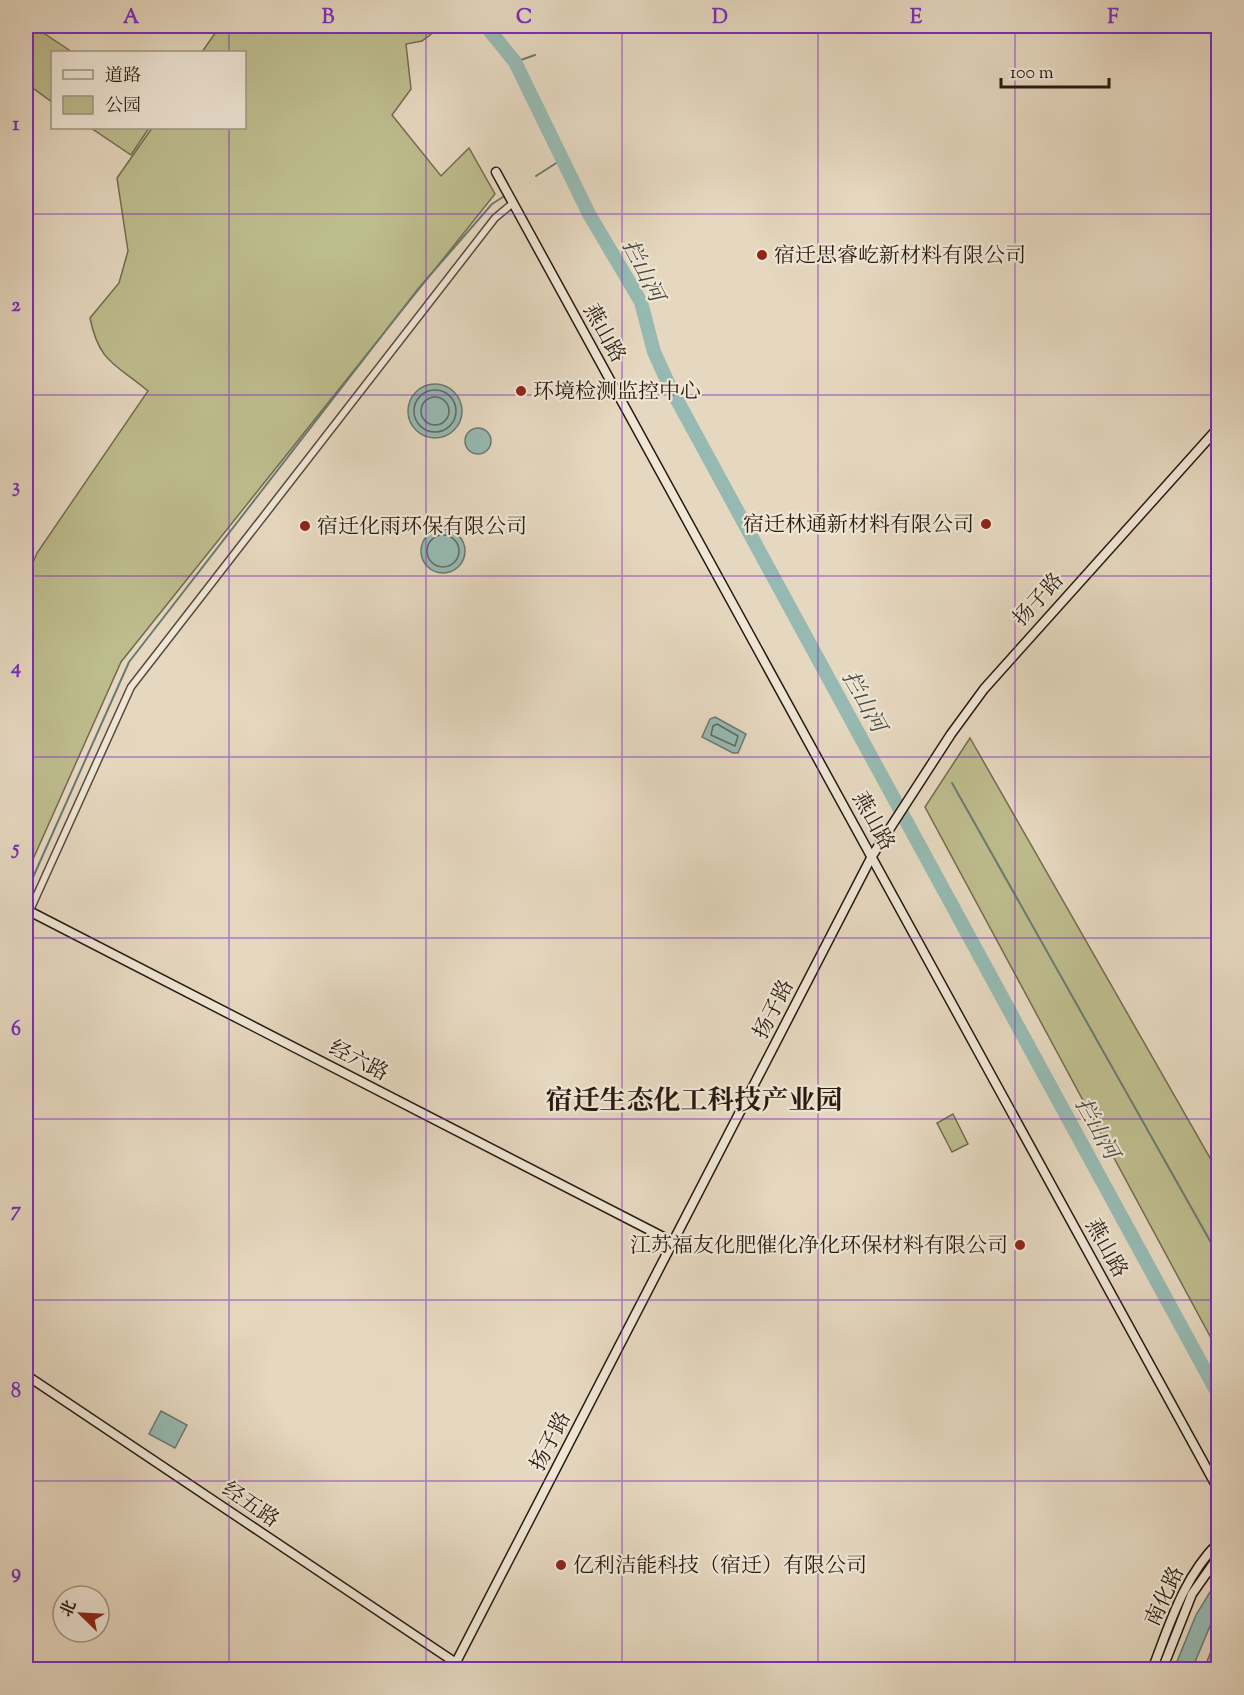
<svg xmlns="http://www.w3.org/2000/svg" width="1244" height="1695" viewBox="0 0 1244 1695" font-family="'Sorts Mill Goudy','Noto Serif SC',serif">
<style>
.green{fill:#bdbc8d;stroke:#736b4e;stroke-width:1.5}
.water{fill:#96bab2;stroke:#6a7a71;stroke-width:1.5}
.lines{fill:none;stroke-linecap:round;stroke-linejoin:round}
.shore{stroke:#606a60;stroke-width:1.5}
.stream{stroke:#6a7a71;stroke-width:2}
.river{stroke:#96bab2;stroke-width:14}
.street-casing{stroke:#584a3b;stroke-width:9}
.secondary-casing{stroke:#291a0f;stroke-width:11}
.street{stroke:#efe6d6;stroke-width:6}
.secondary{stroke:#efe6d6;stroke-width:8}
.grid{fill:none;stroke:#7b2cbf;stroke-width:1.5;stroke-opacity:0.55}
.poi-dot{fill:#8f2418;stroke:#efe6d6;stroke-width:2}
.labels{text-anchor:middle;stroke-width:4.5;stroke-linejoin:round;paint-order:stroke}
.poi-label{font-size:21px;fill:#291a0f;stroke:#efe6d6;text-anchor:start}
.street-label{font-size:21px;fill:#291a0f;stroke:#efe6d6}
.water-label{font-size:22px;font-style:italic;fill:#4a4a40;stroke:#efe6d6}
.district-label{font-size:27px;font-weight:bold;fill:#291a0f;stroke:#efe6d6}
.neatline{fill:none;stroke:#7b2cbf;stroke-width:2}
.grid-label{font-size:20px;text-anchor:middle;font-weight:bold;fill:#7b2cbf}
</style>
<rect width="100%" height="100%" fill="#e6d8c0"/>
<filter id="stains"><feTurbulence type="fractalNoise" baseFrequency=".00333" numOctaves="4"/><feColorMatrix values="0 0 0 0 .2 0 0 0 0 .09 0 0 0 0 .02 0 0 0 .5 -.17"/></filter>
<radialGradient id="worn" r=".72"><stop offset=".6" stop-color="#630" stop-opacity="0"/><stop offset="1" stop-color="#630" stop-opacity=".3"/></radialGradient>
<!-- green -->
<g class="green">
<path d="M220,26H442L422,41L406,44L411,89L392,115L441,176L469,148L495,194L121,662L26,875V579L37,553L148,391C116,364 99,363 90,318L119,283L128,251L117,178L152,128H244V52H202Z"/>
<path d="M36,28L72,52H52V102L26,83V44Z"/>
<path d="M91,128H149L131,155Z"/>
<path d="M970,738L1218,1172V1351L925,807Z"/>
<path d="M953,1114L968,1144L952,1152L937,1123Z"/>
<path d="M1218,1634V1669H1204Z"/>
</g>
<!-- water -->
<g class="water">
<circle cx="435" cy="411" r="27"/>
<circle cx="478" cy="441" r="13"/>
<circle cx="443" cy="551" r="22"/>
<path d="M715,717L746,734L738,753H733L702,737L710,719Z"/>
<path d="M161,1411L187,1425L175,1448L149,1434Z"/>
<path d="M1218,1579V1607L1192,1669H1174L1196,1615Z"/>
</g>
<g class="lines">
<!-- shore -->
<g class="shore">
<circle cx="435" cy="411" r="21"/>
<circle cx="435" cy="411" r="14"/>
<circle cx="443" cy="551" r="16"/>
<path d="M717,724L738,736L735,746L711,735L713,726Z"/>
</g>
<!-- stream -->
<g class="stream">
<path d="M515,62L535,55"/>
<path d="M536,176L561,160"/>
<path d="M952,783L1218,1255"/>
<path d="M26,893L129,662L418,289L492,204L506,195"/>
</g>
<!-- river -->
<path class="river" d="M486,26L515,62L589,214L641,302L654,352L670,387L1218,1394"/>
<defs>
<path id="street" d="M26,919L131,687L495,218L513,203"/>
<g id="secondary">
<path d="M496,172L1218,1489"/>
<path d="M29,911L673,1242"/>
<path d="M26,1375L456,1663"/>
<path d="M452,1670L872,856L951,734L984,689L1218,428"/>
<path d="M1152,1670C1170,1624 1183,1578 1218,1543"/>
<path d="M1162,1670L1192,1594L1218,1557"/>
</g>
</defs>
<!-- street casing -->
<use href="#street" class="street-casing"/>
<!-- secondary casing -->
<use href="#secondary" class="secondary-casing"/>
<!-- street -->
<use href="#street" class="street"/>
<!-- secondary -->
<use href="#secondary" class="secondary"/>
</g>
<!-- grid -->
<path class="grid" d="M229,26V52M426,26V1670M622,26V1670M818,26V1670M1015,26V1670M229,128V1670M26,214H1218M26,395H1218M26,576H1218M26,757H1218M26,938H1218M26,1119H1218M26,1300H1218M26,1481H1218"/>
<!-- markers -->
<g class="poi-dot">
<circle cx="762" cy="255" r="6"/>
<circle cx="521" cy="391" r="6"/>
<circle cx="986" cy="524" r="6"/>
<circle cx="305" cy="526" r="6"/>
<circle cx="1020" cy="1245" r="6"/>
<circle cx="561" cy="1565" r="6"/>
</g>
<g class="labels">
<!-- poi labels -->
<g class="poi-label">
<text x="774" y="262">宿迁思睿屹新材料有限公司</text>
<text x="533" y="398">环境检测监控中心</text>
<text x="974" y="531" text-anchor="end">宿迁林通新材料有限公司</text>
<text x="317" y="533">宿迁化雨环保有限公司</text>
<text x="1008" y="1252" text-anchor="end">江苏福友化肥催化净化环保材料有限公司</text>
<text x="573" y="1572">亿利洁能科技（宿迁）有限公司</text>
</g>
<!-- street labels -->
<g class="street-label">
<text transform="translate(605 333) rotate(61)" y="7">燕山路</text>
<text transform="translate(1038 599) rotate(-48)" y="7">扬子路</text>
<text transform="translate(874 821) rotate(61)" y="7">燕山路</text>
<text transform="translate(773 1009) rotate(-63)" y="7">扬子路</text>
<text transform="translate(359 1060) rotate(27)" y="7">经六路</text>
<text transform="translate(1107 1248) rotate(61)" y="7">燕山路</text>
<text transform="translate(550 1441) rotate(-63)" y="7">扬子路</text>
<text transform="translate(251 1504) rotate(34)" y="7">经五路</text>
<text transform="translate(1164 1596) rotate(-65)" y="7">南化路</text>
</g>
<!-- water labels -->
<g class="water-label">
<text transform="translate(644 270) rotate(63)" y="8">拦山河</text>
<text transform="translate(865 701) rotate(61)" y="8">拦山河</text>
<text transform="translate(1098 1128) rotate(61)" y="8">拦山河</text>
</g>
<!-- district labels -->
<g class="district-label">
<text x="694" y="1109">宿迁生态化工科技产业园</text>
</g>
</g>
<!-- margin -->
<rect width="1244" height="1695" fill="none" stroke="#e6d8c0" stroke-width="66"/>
<!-- legend -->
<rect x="51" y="51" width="195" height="78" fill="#efe6d6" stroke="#a09486" stroke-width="1.5"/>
<rect x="63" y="70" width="30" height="9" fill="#efe6d6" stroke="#a09486" stroke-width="1.5"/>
<text x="105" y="81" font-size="18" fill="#291a0f">道路</text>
<rect x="63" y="96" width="30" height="18" fill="#bdbc8d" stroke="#a09486" stroke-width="1.5"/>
<text x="105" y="111" font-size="18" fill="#291a0f">公园</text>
<!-- north arrow -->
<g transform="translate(81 1614) rotate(294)"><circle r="28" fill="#efe6d6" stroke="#a09486" stroke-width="1.5"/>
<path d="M0-4.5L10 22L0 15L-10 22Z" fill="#8f2418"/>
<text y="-9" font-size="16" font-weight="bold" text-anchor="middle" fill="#291a0f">北</text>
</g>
<!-- scale -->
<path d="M1001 78v9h108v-9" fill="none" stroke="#291a0f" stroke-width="3"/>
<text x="1010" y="78" font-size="18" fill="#291a0f" stroke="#efe6d6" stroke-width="4.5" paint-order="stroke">100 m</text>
<rect x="33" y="33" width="1178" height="1629" class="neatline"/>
<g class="grid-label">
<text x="131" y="23">A</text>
<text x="328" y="23">B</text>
<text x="524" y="23">C</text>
<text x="720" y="23">D</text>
<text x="916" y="23">E</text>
<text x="1113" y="23">F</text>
<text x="16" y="130">1</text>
<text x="16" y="311">2</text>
<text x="16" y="492">3</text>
<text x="16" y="673">4</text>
<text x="16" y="854">5</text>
<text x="16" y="1035">6</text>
<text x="16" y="1216">7</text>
<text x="16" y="1397">8</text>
<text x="16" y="1578">9</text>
</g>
<rect width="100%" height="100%" filter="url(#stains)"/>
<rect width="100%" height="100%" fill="url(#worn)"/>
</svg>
